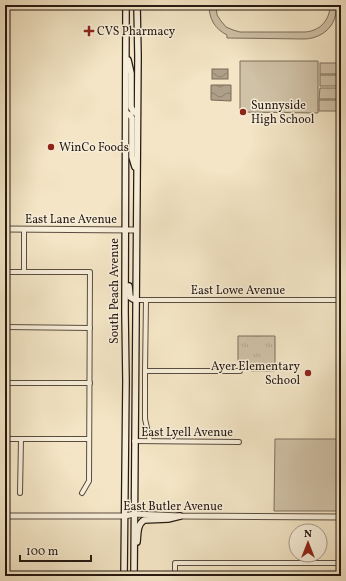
<svg xmlns="http://www.w3.org/2000/svg" width="346" height="581" viewBox="0 0 346 581" font-family="Vollkorn,serif">
<style>
.grass{fill:url(#grass-tufts);stroke:#7c6e5d}
.park{fill:#d0c2a7;stroke:#7c6e5d}
.water{fill:url(#water-waves);stroke:#786a59}
.lines{fill:none;stroke-linecap:round;stroke-linejoin:round}
.minor-casing{stroke:#5a4d40;stroke-width:6}
.tertiary-casing{stroke:#5a4d40;stroke-width:7}
.secondary-casing{stroke:#271a13;stroke-width:8}
.minor{stroke:#f7eed9;stroke-width:4}
.tertiary{stroke:#f7eed9;stroke-width:5}
.secondary{stroke:#f7eed9;stroke-width:5.5}
.poi-dot{fill:#8f2418;stroke:#f7eed9;stroke-width:1.5}
.labels{text-anchor:middle;stroke-width:3;stroke-linejoin:round;paint-order:stroke}
.poi-label{font-size:12px;fill:#271a13;stroke:#f7eed9;text-anchor:start}
.street-label{font-size:12px;fill:#271a13;stroke:#f7eed9}
</style>
<defs>
<pattern id="grass-tufts" width="24" height="20" patternUnits="userSpaceOnUse"><rect width="24" height="20" fill="#d0c2a7"/><path d="M3 7l-1-3M5 7V3M7 7l1-3M15 17l-1-3M17 17v-4M19 17l1-3" fill="none" stroke="#b3a68f"/></pattern>
<pattern id="water-waves" width="16" height="10" patternUnits="userSpaceOnUse"><rect width="16" height="10" fill="#aea088"/><path d="M0 5q4-4 8 0t8 0" fill="none" stroke="#8e826e"/></pattern>
</defs>
<rect width="100%" height="100%" fill="#f3e5c5"/>
<filter id="stains"><feTurbulence type="fractalNoise" baseFrequency=".005" numOctaves="4"/><feColorMatrix values="0 0 0 0 .2 0 0 0 0 .09 0 0 0 0 .02 0 0 0 .5 -.17"/></filter>
<radialGradient id="worn" r=".72"><stop offset=".6" stop-color="#630" stop-opacity="0"/><stop offset="1" stop-color="#630" stop-opacity=".3"/></radialGradient>
<!-- grass -->
<path class="grass" d="M238,336H275V371H251C250,364 245,360 238,361Z"/>
<!-- park -->
<g class="park">
<path d="M209,5H216L217,15L221,21L226,27L233,30L240,32H305C320,31 330,20 330,5H336C338,24 324,38 305,39L227,38V35C215,29 209,19 209,5Z"/>
<path d="M240,61H318V113L240,112Z"/>
<rect x="320" y="63" width="18" height="11"/>
<rect x="320" y="75" width="18" height="11"/>
<path d="M320,88H338V99H319Z"/>
<rect x="319" y="100" width="19" height="11"/>
<path d="M275,439H341V511H274Z"/>
</g>
<!-- water -->
<g class="water">
<rect x="212" y="69" width="16" height="10"/>
<path d="M211,85H231V101L211,100Z"/>
</g>
<g class="lines">
<defs>
<g id="minor">
<path d="M24,229V272"/>
<path d="M5,272H90L89,481L82,493"/>
<path d="M136,300H341"/>
<path d="M146,300L145,371V419L150,441"/>
<path d="M5,327L90,328"/>
<path d="M145,371H240"/>
<path d="M5,383H90"/>
<path d="M5,439H89"/>
<path d="M134,441L239,442"/>
<path d="M20,493L21,439"/>
<path d="M175,576V563H341"/>
</g>
<g id="tertiary">
<path d="M5,229L136,230"/>
<path d="M5,516H125L134,514L180,516L341,517"/>
</g>
<g id="secondary">
<path d="M128,60L131,73V107L133,111L137,114"/>
<path d="M126,113L130,115L132,118V157L135,167"/>
<path d="M129,286L130,297L133,299L136,300"/>
<path d="M137,542C138,533 137,525 144,520L168,519L180,516"/>
<path d="M124,576L126,381L125,313L126,5"/>
<path d="M134,576L138,56L137,5"/>
</g>
</defs>
<!-- minor casing -->
<use href="#minor" class="minor-casing"/>
<!-- tertiary casing -->
<use href="#tertiary" class="tertiary-casing"/>
<!-- secondary casing -->
<use href="#secondary" class="secondary-casing"/>
<!-- minor -->
<use href="#minor" class="minor"/>
<!-- tertiary -->
<use href="#tertiary" class="tertiary"/>
<!-- secondary -->
<use href="#secondary" class="secondary"/>
</g>
<!-- markers -->
<g class="poi-dot">
<path d="M87 25h4v4h4v4h-4v4h-4v-4h-4v-4h4z"/>
<circle cx="243" cy="112" r="4"/>
<circle cx="51" cy="147" r="4"/>
<circle cx="308" cy="373" r="4"/>
</g>
<g class="labels">
<!-- poi labels -->
<g class="poi-label">
<text x="97" y="35">CVS Pharmacy</text>
<text x="251" y="109">Sunnyside<tspan x="251" dy="14">High School</tspan></text>
<text x="59" y="151">WinCo Foods</text>
<text x="300" y="370" text-anchor="end">Ayer Elementary<tspan x="300" dy="14">School</tspan></text>
</g>
<!-- street labels -->
<g class="street-label">
<text x="71" y="223">East Lane Avenue</text>
<text x="238" y="294">East Lowe Avenue</text>
<text transform="translate(114 291) rotate(-90)" y="4">South Peach Avenue</text>
<text x="187" y="436">East Lyell Avenue</text>
<text x="173" y="510">East Butler Avenue</text>
</g>
</g>
<!-- margin -->
<rect width="346" height="581" fill="none" stroke="#f3e5c5" stroke-width="20"/>
<rect x="6" y="6" width="334" height="569" fill="none" stroke="#271a13" stroke-width="2"/>
<rect x="10" y="10" width="326" height="561" fill="none" stroke="#271a13"/>
<!-- north arrow -->
<g transform="translate(308 543)"><circle r="19" fill="#f7eed9" stroke="#a4998a"/>
<path d="M0-3L7 15L0 10L-7 15Z" fill="#8f2418"/>
<text y="-6" font-size="11" font-weight="bold" text-anchor="middle" fill="#271a13">N</text>
</g>
<!-- scale -->
<path d="M20 555v6h71v-6" fill="none" stroke="#271a13" stroke-width="2"/>
<text x="26" y="555" font-size="12" fill="#271a13" stroke="#f7eed9" stroke-width="3" paint-order="stroke">100 m</text>
<rect width="100%" height="100%" filter="url(#stains)"/>
<rect width="100%" height="100%" fill="url(#worn)"/>
</svg>
